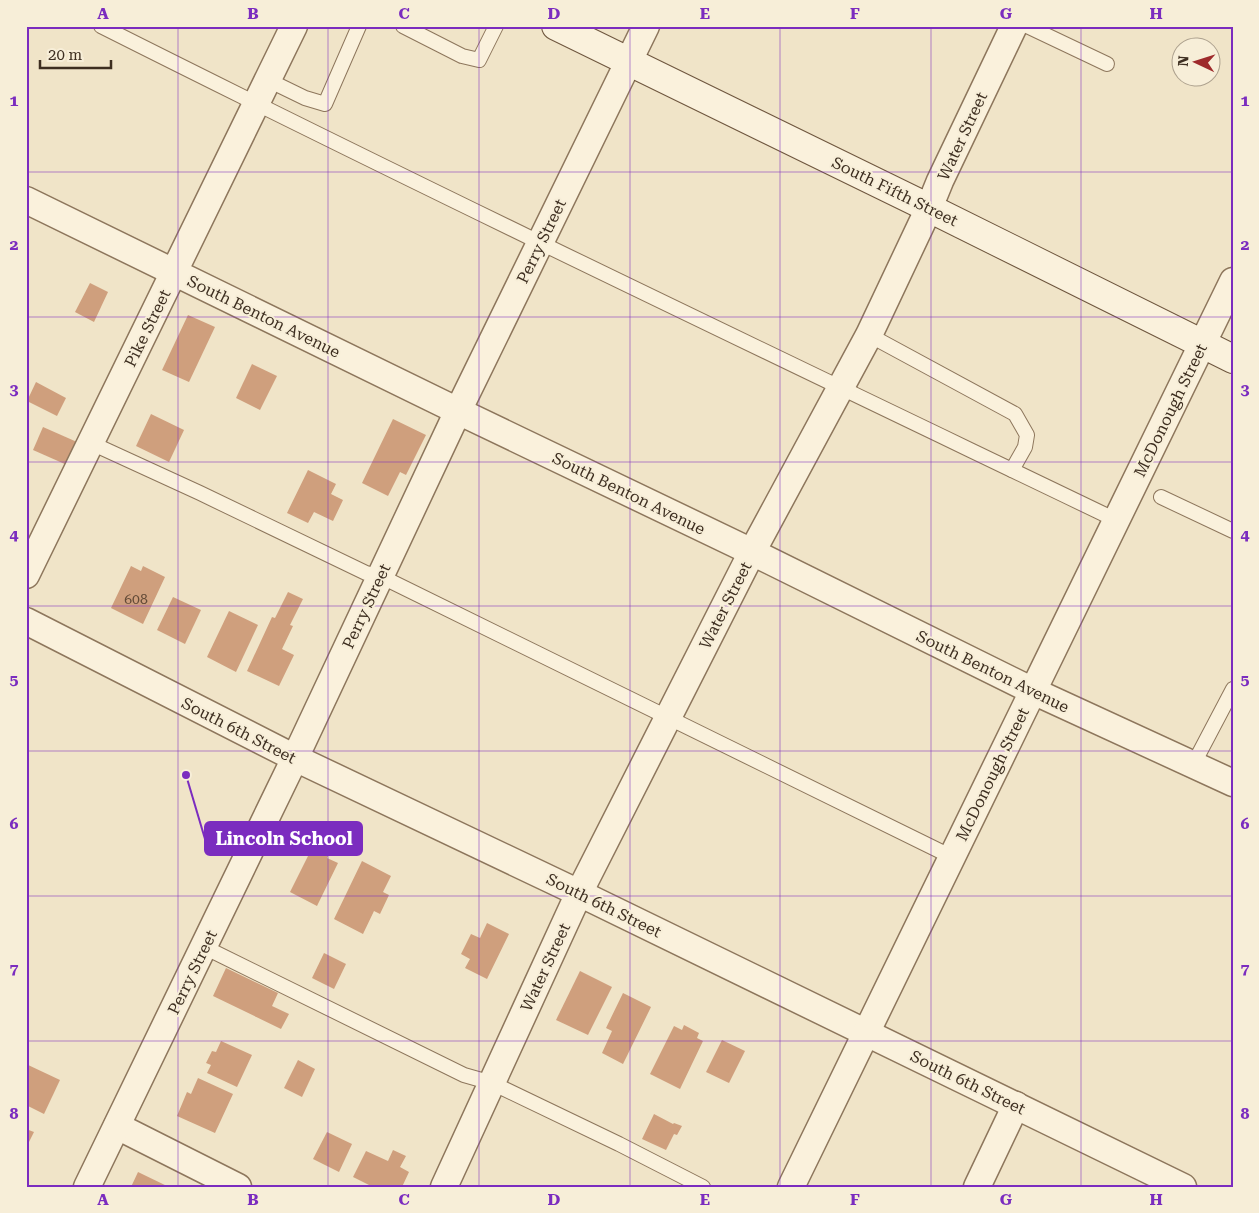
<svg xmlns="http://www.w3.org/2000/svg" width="1259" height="1213" viewBox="0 0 1259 1213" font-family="'Roboto Serif',serif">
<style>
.building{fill:#cf9f7d}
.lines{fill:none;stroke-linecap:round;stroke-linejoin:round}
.service-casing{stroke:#8d765c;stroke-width:16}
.minor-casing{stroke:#8d765c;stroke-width:29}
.secondary-casing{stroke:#6f573f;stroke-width:30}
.service{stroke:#faf1dc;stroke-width:14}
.minor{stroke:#faf1dc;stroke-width:26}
.secondary{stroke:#faf1dc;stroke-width:28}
.grid{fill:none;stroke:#7b2cbf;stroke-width:1;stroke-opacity:0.55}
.labels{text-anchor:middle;stroke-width:4;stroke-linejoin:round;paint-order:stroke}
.number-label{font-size:14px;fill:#624a37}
.street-label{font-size:16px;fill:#3d2e20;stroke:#f7eed8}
.leader{fill:none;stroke:#7b2cbf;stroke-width:2}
.callout-dot{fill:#7b2cbf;stroke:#f7eed8;stroke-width:2}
.callout{fill:#7b2cbf;stroke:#7b2cbf;stroke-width:2}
.callout-label{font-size:18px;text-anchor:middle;font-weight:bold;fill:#fff}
.neatline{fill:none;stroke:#7b2cbf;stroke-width:2}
.grid-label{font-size:16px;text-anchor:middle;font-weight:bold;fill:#7b2cbf}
</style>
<rect width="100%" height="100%" fill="#f0e4c8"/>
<!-- building -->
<g class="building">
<path d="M90,283L108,292L94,322L75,312Z"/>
<path d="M188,315L215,327L189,382L162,370Z"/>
<path d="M252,364L277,376L260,410L236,398Z"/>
<path d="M36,382L66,398L57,416L27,401Z"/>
<path d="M151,414L184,430L169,462L136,446Z"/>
<path d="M393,419L426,435L406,475L400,472L388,496L362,483Z"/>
<path d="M43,427L77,442L67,465L33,450Z"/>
<path d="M308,470L336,484L331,494L343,500L333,521L314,512L308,523L287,513Z"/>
<path d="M131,566L141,571L143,566L165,577L143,624L111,608Z"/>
<path d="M288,592L303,599L290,625L293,626L282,649L294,655L279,686L247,671L272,617L275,618Z"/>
<path d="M173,597L201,610L185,644L157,630Z"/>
<path d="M229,611L258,625L236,672L207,657Z"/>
<path d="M321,847L331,851L327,858L338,863L317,906L290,892L311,850L318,853Z"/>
<path d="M362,861L391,876L383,892L389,895L380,914L374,911L363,934L334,919Z"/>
<path d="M487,923L509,934L487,979L465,968L470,959L461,954L471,934L480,938Z"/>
<path d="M324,953L346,964L334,989L312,978Z"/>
<path d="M226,968L278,993L272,1006L289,1014L281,1029L213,996Z"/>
<path d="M580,971L612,987L588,1035L556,1020Z"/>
<path d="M623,993L651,1007L623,1064L602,1053L612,1031L606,1028Z"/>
<path d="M684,1025L699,1033L697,1038L703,1041L680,1089L650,1074L674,1026L682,1030Z"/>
<path d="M722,1040L745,1051L729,1083L706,1072Z"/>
<path d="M221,1041L252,1055L237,1087L207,1073L211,1065L206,1063L212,1051L216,1052Z"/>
<path d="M298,1060L315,1069L302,1097L284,1088Z"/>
<path d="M26,1064L60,1080L44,1114L26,1105Z"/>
<path d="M198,1078L233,1094L215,1133L177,1116L187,1092L191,1094Z"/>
<path d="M654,1114L673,1124L674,1123L682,1126L677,1135L674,1134L666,1150L642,1139Z"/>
<path d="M26,1129L34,1132L26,1148Z"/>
<path d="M327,1132L352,1144L339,1172L313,1159Z"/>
<path d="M393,1150L406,1156L400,1167L409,1172L402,1187H373L353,1177L366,1151L388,1161Z"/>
<path d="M138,1172L169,1187H131Z"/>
</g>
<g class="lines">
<defs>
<g id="service">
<path d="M101,26C437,195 777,357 1116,520"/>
<path d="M403,26L462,56L479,60L496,26"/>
<path d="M1027,26L1107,64"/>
<path d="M268,80L305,98L325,104L359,26"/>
<path d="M869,335L1015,414L1027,435L1025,447L1012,470"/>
<path d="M91,443L200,493L366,573L380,576L952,857"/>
<path d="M1161,497L1233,531"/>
<path d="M1193,765L1233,689"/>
<path d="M204,947L464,1075L492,1083L619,1144L703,1187"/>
</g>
<g id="minor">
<path d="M26,200L458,411L752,552L1033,691L1233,783"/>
<path d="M26,575L294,26"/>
<path d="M26,621L295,758L579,893L1183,1187"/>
<path d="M117,1126L238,1187"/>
<path d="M87,1187L295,758L458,411L646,26"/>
<path d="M444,1187L579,893L752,552L869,335L929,208L940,181L1014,26"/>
<path d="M791,1187L1233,281"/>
<path d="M977,1187L1016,1105"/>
</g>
<path id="secondary" d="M556,26L929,208L1233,359"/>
</defs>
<!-- service casing -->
<use href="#service" class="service-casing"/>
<!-- minor casing -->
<use href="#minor" class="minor-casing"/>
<!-- secondary casing -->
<use href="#secondary" class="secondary-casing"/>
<!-- service -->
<use href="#service" class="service"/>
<!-- minor -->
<use href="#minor" class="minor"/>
<!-- secondary -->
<use href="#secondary" class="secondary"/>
</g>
<!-- grid -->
<path class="grid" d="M178,26V1187M328,26V1187M479,26V1187M630,26V1187M780,26V1187M931,26V1187M1081,26V1187M26,172H1233M26,317H1233M26,462H1233M26,606H1233M26,751H1233M26,896H1233M26,1041H1233"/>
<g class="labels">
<!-- number labels -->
<g class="number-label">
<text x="136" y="604">608</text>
</g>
<!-- street labels -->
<g class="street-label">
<text transform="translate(962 136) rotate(-65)" y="6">Water Street</text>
<text transform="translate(895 191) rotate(26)" y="6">South Fifth Street</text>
<text transform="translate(541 241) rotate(-64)" y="6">Perry Street</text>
<text transform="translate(264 316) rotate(26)" y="6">South Benton Avenue</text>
<text transform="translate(147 328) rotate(-64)" y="6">Pike Street</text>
<text transform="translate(1170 410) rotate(-64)" y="6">McDonough Street</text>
<text transform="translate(629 493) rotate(26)" y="6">South Benton Avenue</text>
<text transform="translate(725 605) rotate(-63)" y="6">Water Street</text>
<text transform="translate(366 606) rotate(-65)" y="6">Perry Street</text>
<text transform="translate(993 671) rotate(26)" y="6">South Benton Avenue</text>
<text transform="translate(239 730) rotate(27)" y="6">South 6th Street</text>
<text transform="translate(992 774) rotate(-64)" y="6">McDonough Street</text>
<text transform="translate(604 905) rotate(26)" y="6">South 6th Street</text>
<text transform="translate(545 967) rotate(-65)" y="6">Water Street</text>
<text transform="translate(192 972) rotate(-64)" y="6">Perry Street</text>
<text transform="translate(968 1082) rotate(26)" y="6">South 6th Street</text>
</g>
</g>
<!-- callouts -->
<path class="leader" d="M186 775L205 839"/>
<circle class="callout-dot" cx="186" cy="775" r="5"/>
<rect class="callout" x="205" y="822" width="157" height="33" rx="5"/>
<g class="callout-label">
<text x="284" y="845">Lincoln School</text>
</g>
<!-- border -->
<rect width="1259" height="1213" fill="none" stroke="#f7eed8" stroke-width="55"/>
<!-- north arrow -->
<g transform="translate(1196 62) rotate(274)"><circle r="24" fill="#f7eed8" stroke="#ada18e"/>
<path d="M0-4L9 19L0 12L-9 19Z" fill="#9e2a2b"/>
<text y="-8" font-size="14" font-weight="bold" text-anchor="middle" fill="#3d2e20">N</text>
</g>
<!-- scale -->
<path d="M40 60v8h71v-8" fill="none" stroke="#3d2e20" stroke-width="2.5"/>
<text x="48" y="60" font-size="15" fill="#3d2e20" stroke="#f7eed8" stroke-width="4" paint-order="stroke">20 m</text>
<rect x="28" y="28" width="1204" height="1158" class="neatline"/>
<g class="grid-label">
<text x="103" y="19">A</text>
<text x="253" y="19">B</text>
<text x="404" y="19">C</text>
<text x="554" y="19">D</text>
<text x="705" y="19">E</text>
<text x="855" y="19">F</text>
<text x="1006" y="19">G</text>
<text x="1156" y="19">H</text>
<text x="14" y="106">1</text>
<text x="1245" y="106">1</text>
<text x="14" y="250">2</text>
<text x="1245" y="250">2</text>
<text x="14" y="395">3</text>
<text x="1245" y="395">3</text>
<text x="14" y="540">4</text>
<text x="1245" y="540">4</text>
<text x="14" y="685">5</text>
<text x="1245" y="685">5</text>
<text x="14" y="829">6</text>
<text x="1245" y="829">6</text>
<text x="14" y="974">7</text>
<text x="1245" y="974">7</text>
<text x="14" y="1119">8</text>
<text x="1245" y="1119">8</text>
<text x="103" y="1205">A</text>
<text x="253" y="1205">B</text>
<text x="404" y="1205">C</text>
<text x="554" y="1205">D</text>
<text x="705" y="1205">E</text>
<text x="855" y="1205">F</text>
<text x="1006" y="1205">G</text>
<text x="1156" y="1205">H</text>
</g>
</svg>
